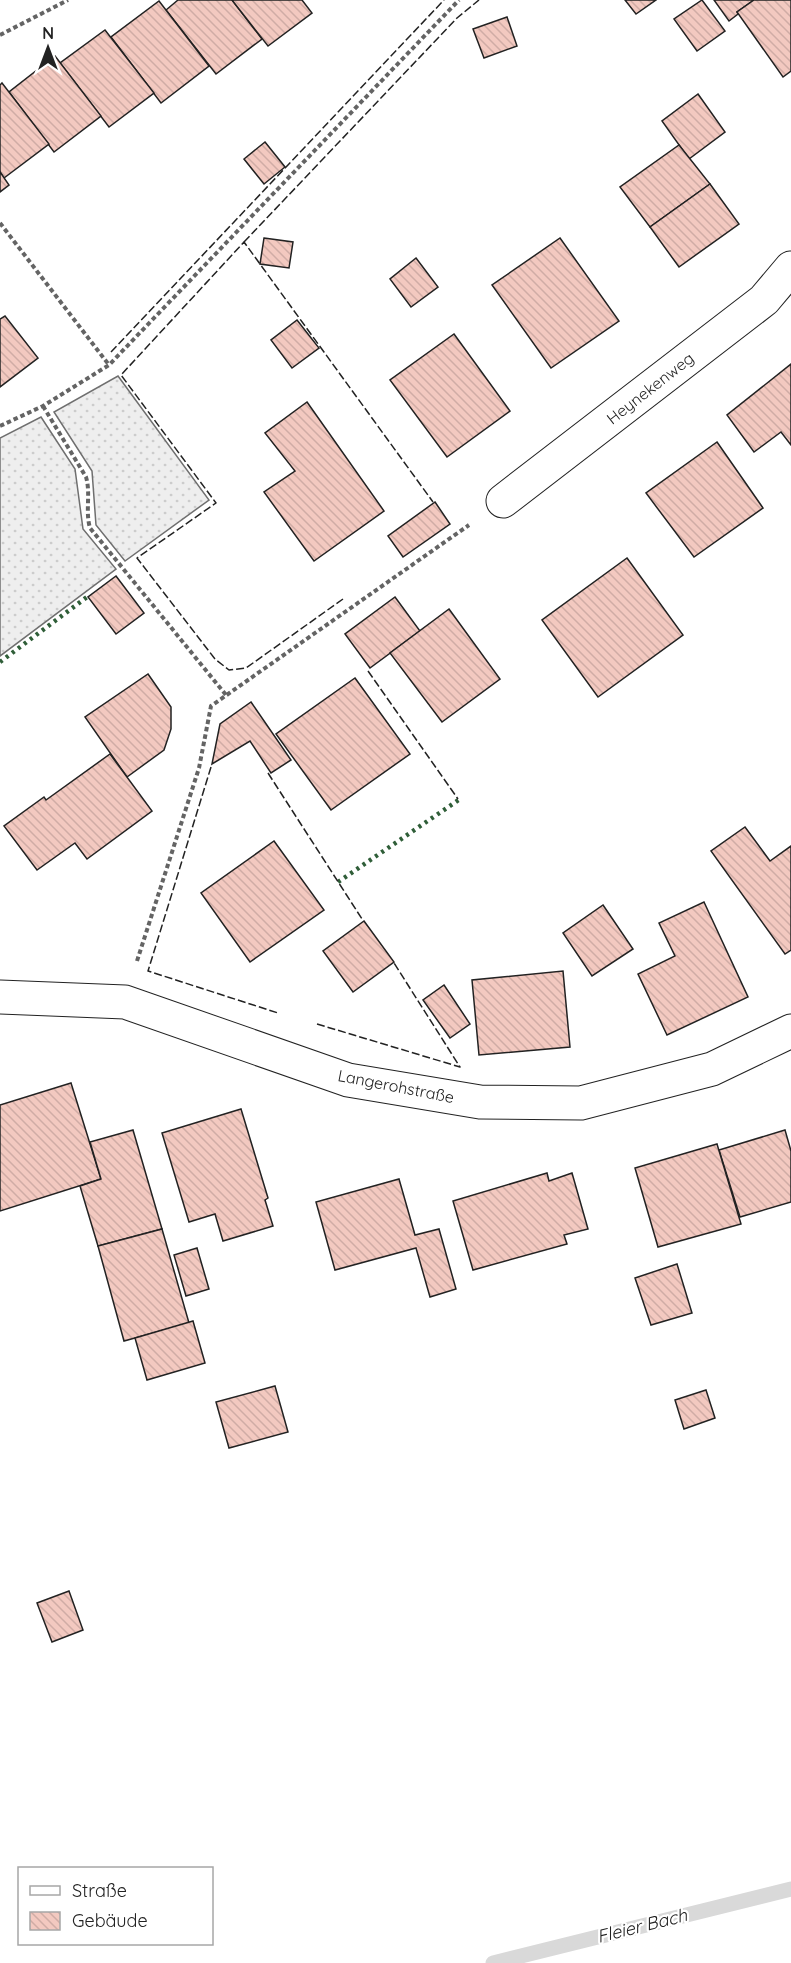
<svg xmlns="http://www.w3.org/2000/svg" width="791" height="1963" viewBox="0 0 791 1963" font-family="Quicksand,sans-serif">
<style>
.grass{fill:url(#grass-dots);stroke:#6f6f6f;stroke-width:1.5}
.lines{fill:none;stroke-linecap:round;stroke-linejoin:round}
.stream{stroke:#d9d9d9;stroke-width:15}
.building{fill:url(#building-back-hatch);stroke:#222;stroke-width:1.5}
.street-casing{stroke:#222;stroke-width:35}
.path{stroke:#646464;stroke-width:4;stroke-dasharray:4.5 3;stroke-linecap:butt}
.street{stroke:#fff;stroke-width:33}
.hedge{stroke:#2f5e38;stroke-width:4.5;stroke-dasharray:3 4.5;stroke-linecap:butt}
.fence{stroke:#222;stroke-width:1.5;stroke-dasharray:8 3;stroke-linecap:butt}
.labels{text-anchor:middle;stroke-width:4.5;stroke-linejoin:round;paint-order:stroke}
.street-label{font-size:16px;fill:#222;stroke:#fff}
.water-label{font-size:18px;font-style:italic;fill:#222;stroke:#fff}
</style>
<defs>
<pattern id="grass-dots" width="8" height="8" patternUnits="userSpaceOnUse" patternTransform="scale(1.5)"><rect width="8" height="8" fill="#eee"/><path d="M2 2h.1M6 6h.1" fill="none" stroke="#ccc" stroke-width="1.8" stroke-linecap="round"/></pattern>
<pattern id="building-back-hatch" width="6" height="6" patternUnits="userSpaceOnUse" patternTransform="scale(1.5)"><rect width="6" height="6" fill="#f3c9c0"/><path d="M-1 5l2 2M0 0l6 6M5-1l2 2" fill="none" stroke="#d0aca5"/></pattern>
</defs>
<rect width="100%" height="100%" fill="#fff"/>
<!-- grass -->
<g class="grass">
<path d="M118,376L209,500L125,561L96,525L92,471L54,412Z"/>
<path d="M41,417L75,469L83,529L116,569L0,656V438Z"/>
</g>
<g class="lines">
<!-- stream -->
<path class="stream" d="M493,1963L791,1889"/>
</g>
<!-- building -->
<g class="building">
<path d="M178,0H232L262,39L216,74L166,10Z"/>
<path d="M232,0H302L312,13L268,46Z"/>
<path d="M625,0H656L636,14Z"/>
<path d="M702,0L725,31L697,51L674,19Z"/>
<path d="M714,0H754L737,12L738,14L729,21Z"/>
<path d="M754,0H791V71L783,77L737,12Z"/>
<path d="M159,1L209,66L161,103L111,37Z"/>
<path d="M507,17L517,46L484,58L473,29Z"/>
<path d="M105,30L154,93L109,127L60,63Z"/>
<path d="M55,56L101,116L54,152L9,92Z"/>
<path d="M2,83L49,144L4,178L0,172V85Z"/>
<path d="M698,94L725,132L689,159L662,121Z"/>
<path d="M265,142L285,167L264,184L244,159Z"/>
<path d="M679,145L710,184L650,227L620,187Z"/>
<path d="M0,172L9,185L0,192Z"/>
<path d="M710,184L739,224L679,267L650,227Z"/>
<path d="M264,238L293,242L289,268L260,264Z"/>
<path d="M560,238L619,321L551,368L492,285Z"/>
<path d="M416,258L438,287L411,307L390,279Z"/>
<path d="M5,316L38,358L0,387V319Z"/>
<path d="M297,320L319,348L292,368L271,340Z"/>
<path d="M454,334L510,411L447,457L390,380Z"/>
<path d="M791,364V445L781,432L754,452L727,415Z"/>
<path d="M307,402L384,511L314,561L264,492L295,471L265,433Z"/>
<path d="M717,442L763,508L694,557L646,493Z"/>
<path d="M435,502L450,524L403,557L388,536Z"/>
<path d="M627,558L683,635L598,697L542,620Z"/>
<path d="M116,576L144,613L116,634L88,597Z"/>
<path d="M395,597L420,631L370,668L345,634Z"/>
<path d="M449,609L500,679L442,722L390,653Z"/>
<path d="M148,674L171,707V729L164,750L127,777L85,717Z"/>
<path d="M355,678L410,754L331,810L276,734Z"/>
<path d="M251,702L291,760L271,773L250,741L212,764L220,724Z"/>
<path d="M110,754L152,811L87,859L75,843L37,870L4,826L44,797L46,800Z"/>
<path d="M745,827L770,861L791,846V950L785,954L711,851Z"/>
<path d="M274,841L324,910L250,962L201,893Z"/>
<path d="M704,902L748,997L667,1035L638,974L675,956L659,923Z"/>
<path d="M603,905L633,949L592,976L563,933Z"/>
<path d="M364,921L394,962L353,992L323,951Z"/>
<path d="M563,971L570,1047L479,1055L472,980Z"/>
<path d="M444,985L470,1024L450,1038L423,1000Z"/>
<path d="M71,1083L101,1179L0,1211V1105Z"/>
<path d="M241,1109L268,1198L265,1200L273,1226L223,1241L215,1214L189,1222L162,1133Z"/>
<path d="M133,1130L162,1229L98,1246L80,1186L101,1179L90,1142Z"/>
<path d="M785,1130L791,1151V1202L740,1217L719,1150Z"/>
<path d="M717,1144L741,1224L658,1247L635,1168Z"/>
<path d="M547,1173L549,1181L572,1173L588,1229L564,1235L567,1244L473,1270L453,1201Z"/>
<path d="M399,1179L415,1235L439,1229L456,1289L430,1297L416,1248L335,1270L316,1202Z"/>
<path d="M162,1229L189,1323L124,1341L98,1246Z"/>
<path d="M197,1248L209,1289L186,1296L174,1255Z"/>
<path d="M677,1264L692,1313L651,1325L635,1278Z"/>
<path d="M193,1321L205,1363L147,1380L135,1338Z"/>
<path d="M275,1386L288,1432L229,1448L216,1402Z"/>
<path d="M706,1390L715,1418L684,1429L675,1400Z"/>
<path d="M69,1591L83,1630L52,1642L37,1603Z"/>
</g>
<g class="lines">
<defs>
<g id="street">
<path d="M503,501L764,300L791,268"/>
<path d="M0,997L125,1002L348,1080L480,1102L581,1103L712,1069L791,1031"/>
</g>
</defs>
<!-- street casing -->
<use href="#street" class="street-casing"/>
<!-- path -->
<g class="path">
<path d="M0,35L68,0"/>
<path d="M0,223L109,365"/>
<path d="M43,406L86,477C91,494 85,511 90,528L226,695"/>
<path d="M0,426L43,406L109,365L459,0"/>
<path d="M137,961L199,768L211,706L469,525"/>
</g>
<!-- street -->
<use href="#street" class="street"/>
<!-- hedge -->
<g class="hedge">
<path d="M0,662L87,597"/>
<path d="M338,882L460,799"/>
</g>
<!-- fence -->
<g class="fence">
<path d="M244,242L457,18L479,0"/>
<path d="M111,352L444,0"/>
<path d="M343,599L246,668L229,670L215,659L137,558L216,503L121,375L244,242L433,502"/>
<path d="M368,671L458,799"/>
<path d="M211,767L148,971L278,1013"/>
<path d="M268,773L362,919"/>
<path d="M317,1024L460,1067L394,963"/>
</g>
</g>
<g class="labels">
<!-- street labels -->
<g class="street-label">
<text transform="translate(650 388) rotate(-38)" y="6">Heynekenweg</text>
<text transform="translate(396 1086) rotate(11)" y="6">Langerohstraße</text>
</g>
<!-- water labels -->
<g class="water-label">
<text transform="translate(642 1926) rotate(-14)" y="6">Fleier Bach</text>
</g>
</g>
<!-- legend -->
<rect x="18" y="1867" width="195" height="78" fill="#ffffff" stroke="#a7a7a7" stroke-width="1.5"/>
<rect x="30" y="1886" width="30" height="9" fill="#ffffff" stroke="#a7a7a7" stroke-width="1.5"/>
<text x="72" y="1897" font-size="18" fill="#222222">Straße</text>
<rect x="30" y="1912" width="30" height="18" fill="url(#building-back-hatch)" stroke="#a7a7a7" stroke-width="1.5"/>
<text x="72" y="1927" font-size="18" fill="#222222">Gebäude</text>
<!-- north arrow -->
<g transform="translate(48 48)" stroke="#ffffff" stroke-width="4.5" paint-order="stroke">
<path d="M0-4.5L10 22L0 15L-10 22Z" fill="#222222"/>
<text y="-9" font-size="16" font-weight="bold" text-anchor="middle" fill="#222222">N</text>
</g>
</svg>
